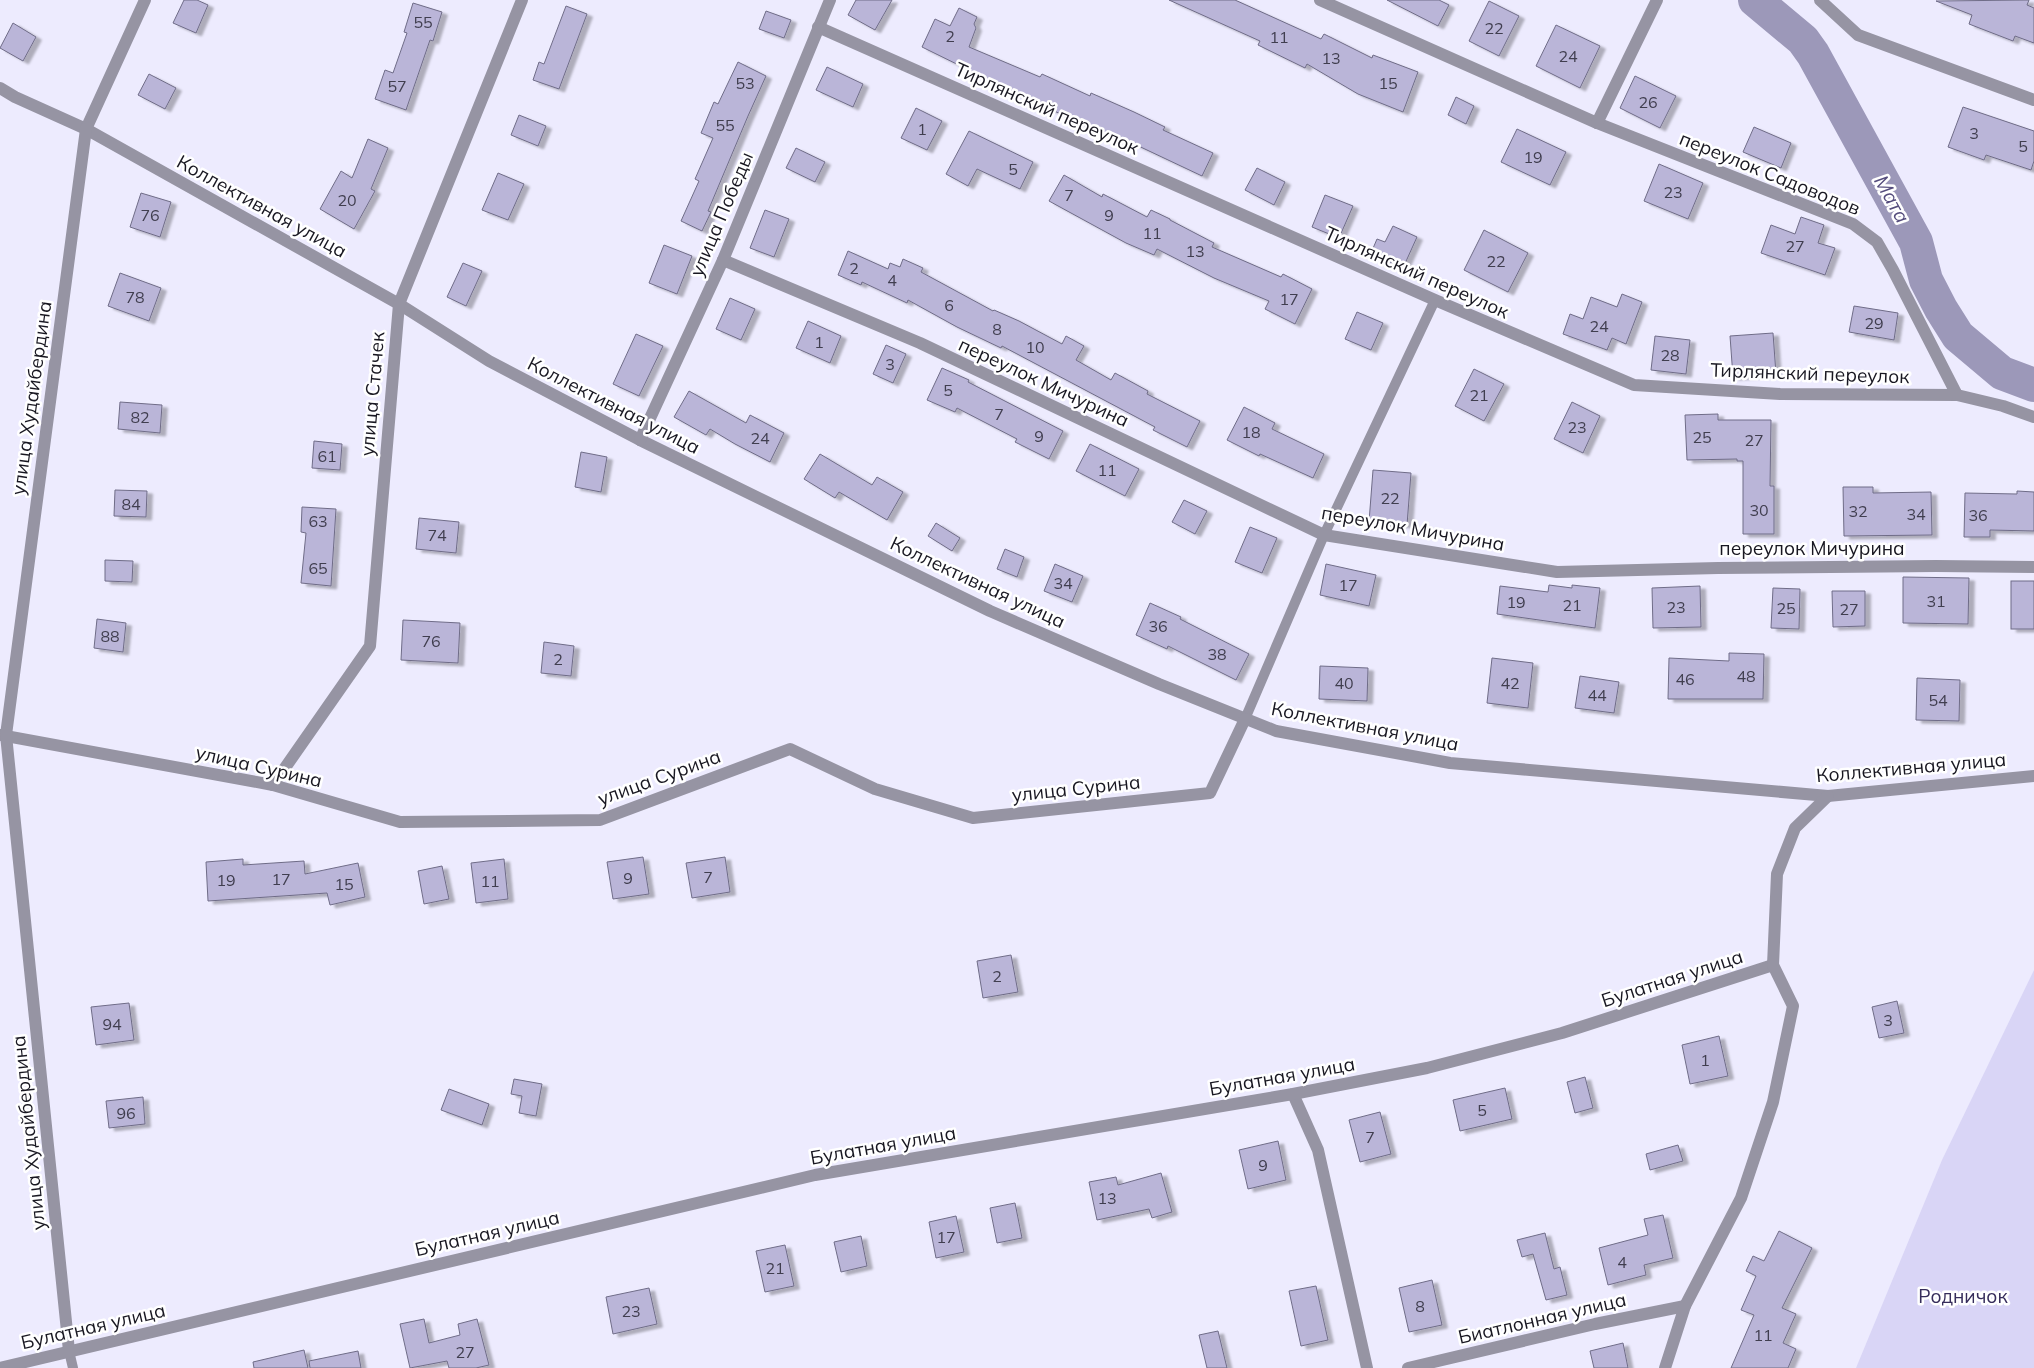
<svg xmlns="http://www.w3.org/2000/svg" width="2034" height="1368" viewBox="0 0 2034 1368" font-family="Mulish,sans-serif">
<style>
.green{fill:#d9d5f6}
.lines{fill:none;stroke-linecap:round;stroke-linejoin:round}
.river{stroke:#9c98b9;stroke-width:34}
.building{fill:#bab5d8;stroke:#6f6c87;filter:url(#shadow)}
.service{stroke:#9694a3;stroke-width:10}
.minor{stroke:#9694a3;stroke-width:12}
.labels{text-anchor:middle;stroke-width:5;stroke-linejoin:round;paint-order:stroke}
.number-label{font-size:16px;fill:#403e4f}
.street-label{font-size:19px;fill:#181721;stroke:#fff}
.park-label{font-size:19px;fill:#362d5b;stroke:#fff}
.water-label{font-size:20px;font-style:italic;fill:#544c7c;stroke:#fff}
</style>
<defs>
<filter id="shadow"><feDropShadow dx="5.5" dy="3" stdDeviation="1" flood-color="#0004"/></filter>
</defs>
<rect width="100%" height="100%" fill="#edebfe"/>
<!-- green -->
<path class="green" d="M2034,970V1368H1856L1942,1160Z"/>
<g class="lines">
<!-- river -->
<path class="river" d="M1755,0L1803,40L1813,54L1916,242L1926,280L1941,309L1958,336L2002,373L2034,385"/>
</g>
<!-- building -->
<g class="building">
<path d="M184,0H197L208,5L196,33L173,23Z"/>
<path d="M856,0H892L875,30L848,15Z"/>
<path d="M1169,0H1235L1321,39L1324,34L1372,58L1373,55L1418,72L1403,112L1358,94L1307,64L1305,68L1258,45L1260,41Z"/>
<path d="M1387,0H1439L1449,5L1438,26Z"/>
<path d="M2029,0L2027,5L2034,8V43L2015,36L2013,41L1969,24L1972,15L1936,1Z"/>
<path d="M1489,1L1519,16L1499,56L1469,41Z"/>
<path d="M413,3L442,12L433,41L430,40L406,110L375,99L385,70L393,73L407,33L404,32Z"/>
<path d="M566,6L587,14L559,89L533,80L539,62L544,64Z"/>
<path d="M959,8L977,17L974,24L976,28L969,47L1040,77L1042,74L1090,96L1091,93L1134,112L1165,127L1163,130L1213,153L1202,176L1111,133L1110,136L978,77L979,75L922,47L935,19L950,26Z"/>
<path d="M766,11L791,20L784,38L759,29Z"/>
<path d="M13,23L36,37L23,61L0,48Z"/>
<path d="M1556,25L1600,46L1580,88L1536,66Z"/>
<path d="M738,62L766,76L748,116L708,211L711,212L702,231L681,221L699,181L695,179L713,138L701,133L714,102L718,104Z"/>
<path d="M827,67L863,84L853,107L816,90Z"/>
<path d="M149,74L176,88L165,109L138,95Z"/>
<path d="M1635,76L1676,96L1660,128L1620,108Z"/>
<path d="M1456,97L1474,106L1466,124L1448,115Z"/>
<path d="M1963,107L2034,131V161L2031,170L1986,155L1984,160L1948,147Z"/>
<path d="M916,108L942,121L927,150L901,138Z"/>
<path d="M519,115L546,126L538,146L511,135Z"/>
<path d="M1754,127L1791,143L1781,168L1743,152Z"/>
<path d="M1517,129L1566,152L1550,185L1501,162Z"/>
<path d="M969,131L1033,162L1020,189L977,169L968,186L946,174Z"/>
<path d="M368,139L388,148L371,189L375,191L354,229L320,209L341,171L352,178Z"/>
<path d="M796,148L825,162L815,182L786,168Z"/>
<path d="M1659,164L1703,183L1688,219L1644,201Z"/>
<path d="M1257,168L1285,182L1274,205L1245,190Z"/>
<path d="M498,173L524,184L508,220L482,210Z"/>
<path d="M1064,175L1102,197L1103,194L1147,217L1151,210L1170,219V220L1214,243L1212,247L1281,277L1283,274L1312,289L1295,324L1265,309L1269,301L1214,278L1157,249L1154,255L1126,243L1049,201Z"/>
<path d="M141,193L171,202L160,237L130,227Z"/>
<path d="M1325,195L1353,206L1339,238L1312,227Z"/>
<path d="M765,210L789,219L774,257L750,248Z"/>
<path d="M1801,217L1824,225L1818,243L1835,248L1825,275L1761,253L1771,225L1795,234Z"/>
<path d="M1393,226L1417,237L1403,268L1371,253L1377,239L1385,242Z"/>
<path d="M1484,230L1528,253L1508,292L1464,270Z"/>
<path d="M664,245L692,256L677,294L649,283Z"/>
<path d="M848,251L888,269L890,263L900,267L903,259L923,268L921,272L993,311L994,310L1019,321L1062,344L1066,336L1084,346L1076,360L1111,380L1115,373L1148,391L1147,394L1200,421L1187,447L1153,430L1155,427L1002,346L1001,348L957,327L908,300L907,303L862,282L861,285L838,275Z"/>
<path d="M463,263L482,271L466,306L447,297Z"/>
<path d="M120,273L161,288L149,321L108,306Z"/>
<path d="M1622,294L1642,302L1626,344L1612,338L1607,350L1563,334L1570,314L1583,319L1591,297L1617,307Z"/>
<path d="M730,298L755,309L741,340L716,329Z"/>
<path d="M1854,306L1898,313L1894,340L1849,332Z"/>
<path d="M1357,312L1383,323L1371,350L1345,339Z"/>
<path d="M808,321L841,336L830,363L796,348Z"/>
<path d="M1773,333L1776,374L1733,377L1730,336Z"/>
<path d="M636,334L663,346L639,396L613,384Z"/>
<path d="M1655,336L1690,340L1686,374L1651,370Z"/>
<path d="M886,345L906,354L893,383L873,374Z"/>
<path d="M942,368L969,380L968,382L1063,431L1049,459L1015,442L1017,439L957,408L955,412L927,400Z"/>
<path d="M1474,369L1504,384L1484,421L1455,406Z"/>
<path d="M689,391L746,423L750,415L784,433L770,462L735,444L710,429L706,435L674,417Z"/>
<path d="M120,402L162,405L160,433L118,429Z"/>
<path d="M1572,402L1600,416L1583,453L1554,439Z"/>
<path d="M1244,407L1275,423L1272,429L1324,454L1313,478L1260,454L1259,456L1227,440Z"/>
<path d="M1718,414V420H1771L1770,486H1774V534H1743V461H1737V459L1687,460L1685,415Z"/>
<path d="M314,441L342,444L340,470L312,468Z"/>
<path d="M1090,444L1139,469L1125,496L1076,471Z"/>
<path d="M581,452L607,457L601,492L575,487Z"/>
<path d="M820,454L872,485L877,477L903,492L887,520L839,492L835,498L804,479Z"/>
<path d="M1373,470L1411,473L1407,525L1369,522Z"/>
<path d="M1843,487H1873V493L1931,492L1932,535L1844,536Z"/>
<path d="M115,490L147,491L146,517L114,516Z"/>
<path d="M2017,491L2034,492V531L1990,530V537H1964L1965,493L2017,494Z"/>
<path d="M1184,500L1207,511L1195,534L1172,522Z"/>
<path d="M302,507L336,509L331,586L301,583L306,533L301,532Z"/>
<path d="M419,518L459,522L456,553L416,549Z"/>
<path d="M936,523L960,538L952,551L928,536Z"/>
<path d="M1250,527L1277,538L1262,573L1235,562Z"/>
<path d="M1005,549L1024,557L1017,577L997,569Z"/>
<path d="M105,560L133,561L132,582L105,581Z"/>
<path d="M1055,564L1083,576L1072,602L1044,591Z"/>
<path d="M1326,564L1376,575L1369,606L1320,595Z"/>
<path d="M1903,577L1969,578L1968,624L1903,623Z"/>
<rect x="2011" y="581" width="23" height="48"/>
<path d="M1549,585L1572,588V585L1600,588L1595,628L1497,614L1500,586L1548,592Z"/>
<path d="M1700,586L1701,627L1653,628L1652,588Z"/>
<path d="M1773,588L1800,589L1799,629L1771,628Z"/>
<path d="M1832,591H1865V626L1833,627Z"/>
<path d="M1150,603L1181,617L1180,619L1249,654L1236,680L1168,646L1167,649L1136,635Z"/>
<path d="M97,619L126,623L123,652L94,648Z"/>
<path d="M403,620L460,623L458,663L401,660Z"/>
<path d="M544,642L574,646L571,676L541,673Z"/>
<path d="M1729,653L1764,654L1763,699H1668L1669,658L1729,661Z"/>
<path d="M1492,658L1533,663L1528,708L1487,703Z"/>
<path d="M1320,666L1368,668L1367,701L1319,699Z"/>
<path d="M1580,676L1619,682L1614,713L1575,708Z"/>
<path d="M1917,678L1960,680L1959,721L1916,720Z"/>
<path d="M643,857L649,894L613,899L607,862Z"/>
<path d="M725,857L730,892L692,898L686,863Z"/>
<path d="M243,859V865L304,861L305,874L358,863L365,897L330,905L327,893L208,901L206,862Z"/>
<path d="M504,859L508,899L476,903L471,863Z"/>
<path d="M442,866L449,899L424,904L418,871Z"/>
<path d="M1011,955L1018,992L983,998L977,961Z"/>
<path d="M1897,1001L1904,1033L1879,1038L1872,1007Z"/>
<path d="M129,1003L134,1040L96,1045L91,1007Z"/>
<path d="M1719,1036L1728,1076L1690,1084L1682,1045Z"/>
<path d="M1585,1077L1593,1108L1575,1113L1567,1082Z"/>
<path d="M514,1079L542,1084L536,1116L519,1113L522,1096L511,1094Z"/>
<path d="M1505,1088L1512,1119L1460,1131L1453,1100Z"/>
<path d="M449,1089L489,1104L482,1125L441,1110Z"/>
<path d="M143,1097L145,1124L109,1128L106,1101Z"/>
<path d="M1380,1112L1391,1154L1360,1162L1349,1120Z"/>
<path d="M1278,1141L1286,1180L1248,1189L1239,1150Z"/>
<path d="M1678,1145L1683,1161L1650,1170L1646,1154Z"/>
<path d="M1161,1173L1172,1212L1152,1218L1149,1209L1097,1220L1089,1182L1116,1177L1118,1185Z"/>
<path d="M1015,1203L1022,1238L997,1243L990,1208Z"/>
<path d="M1663,1215L1673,1258L1644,1265L1646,1275L1608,1285L1599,1248L1648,1235L1644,1219Z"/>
<path d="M956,1216L964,1252L936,1258L929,1222Z"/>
<path d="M1779,1231L1812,1248L1782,1308L1796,1314L1783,1343L1796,1349L1788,1368H1731L1754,1315L1741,1310L1756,1276L1746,1271L1753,1256L1764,1261Z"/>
<path d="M1545,1233L1554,1269L1560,1267L1567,1295L1546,1300L1533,1254L1522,1257L1517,1240Z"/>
<path d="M861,1236L867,1266L841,1272L834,1242Z"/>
<path d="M785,1245L794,1286L765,1292L756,1251Z"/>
<path d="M1432,1280L1442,1325L1409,1332L1399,1288Z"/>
<path d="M1316,1286L1328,1340L1301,1346L1289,1291Z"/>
<path d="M649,1288L657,1324L613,1334L606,1297Z"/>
<path d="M424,1319L429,1343L460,1335L458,1324L477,1319L489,1365L476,1368H449L447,1361L410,1368L400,1324Z"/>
<path d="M1218,1331L1227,1368H1207L1199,1335Z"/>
<path d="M1623,1343L1628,1368H1594L1590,1351Z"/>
<path d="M304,1350L308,1368H254L253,1362Z"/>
<path d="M358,1351L361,1368H310L309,1361Z"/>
</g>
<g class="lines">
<!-- service -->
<g class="service">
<path d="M1245,719L1324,535L1435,300"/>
<path d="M69,1351L73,1368"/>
</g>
<!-- minor -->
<g class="minor">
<path d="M1320,0L1597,123L1853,224L1877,242L1893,270L1957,395"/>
<path d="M1820,0L1858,35L2034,100"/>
<path d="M818,27L1435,300L1634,385L1780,394L1957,395L2003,406L2034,417"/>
<path d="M0,88L15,97L86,129L399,304L489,361L640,440L990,611L1159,684L1276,731L1450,763L1828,796L2034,776"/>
<path d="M1597,123L1657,0"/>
<path d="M723,260L920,343L1324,535L1557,572L1718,568L1936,566L2034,567"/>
<path d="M640,440L723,260L830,0"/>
<path d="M0,735L273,785L400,822L600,820L790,749L875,789L973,818L1210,793L1245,719"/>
<path d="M273,785L370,646L399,304L522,0"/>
<path d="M1293,1094L1318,1150L1367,1368"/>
<path d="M69,1351L6,735L86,129L145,0"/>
<path d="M0,1368L815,1175L1293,1094L1427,1068L1562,1033L1773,965"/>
<path d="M1408,1368L1595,1324L1685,1306"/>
<path d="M1665,1368L1685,1306L1741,1198L1773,1102L1793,1006L1773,965L1777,874L1795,828L1828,796"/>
</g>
</g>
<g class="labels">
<!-- number labels -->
<g class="number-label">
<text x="423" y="28">55</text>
<text x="1494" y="34">22</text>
<text x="950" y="42">2</text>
<text x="1279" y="43">11</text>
<text x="1568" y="62">24</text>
<text x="1331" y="64">13</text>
<text x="745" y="89">53</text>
<text x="1388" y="89">15</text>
<text x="397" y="92">57</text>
<text x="1648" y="108">26</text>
<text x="725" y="131">55</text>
<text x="922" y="135">1</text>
<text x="1974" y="139">3</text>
<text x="2023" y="152">5</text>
<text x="1533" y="163">19</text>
<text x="1013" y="175">5</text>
<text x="1673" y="198">23</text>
<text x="1069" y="201">7</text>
<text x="347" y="206">20</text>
<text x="150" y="221">76</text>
<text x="1109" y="221">9</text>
<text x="1152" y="239">11</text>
<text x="1795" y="252">27</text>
<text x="1195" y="257">13</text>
<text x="1496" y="267">22</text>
<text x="854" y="274">2</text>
<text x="892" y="286">4</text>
<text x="135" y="303">78</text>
<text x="1289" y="305">17</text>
<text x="949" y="311">6</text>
<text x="1874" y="329">29</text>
<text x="1599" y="332">24</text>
<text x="997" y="335">8</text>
<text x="819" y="348">1</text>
<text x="1035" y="353">10</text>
<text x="1670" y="361">28</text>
<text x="890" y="370">3</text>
<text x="948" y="396">5</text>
<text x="1479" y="401">21</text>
<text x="999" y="420">7</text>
<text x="140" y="423">82</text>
<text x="1577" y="433">23</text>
<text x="1251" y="438">18</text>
<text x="1039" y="442">9</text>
<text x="1702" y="443">25</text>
<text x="760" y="444">24</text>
<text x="1754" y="446">27</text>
<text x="327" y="462">61</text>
<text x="1107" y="476">11</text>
<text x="1390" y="504">22</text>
<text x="131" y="510">84</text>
<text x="1759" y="516">30</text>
<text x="1858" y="517">32</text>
<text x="1916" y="520">34</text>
<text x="1978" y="521">36</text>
<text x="318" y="527">63</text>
<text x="437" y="541">74</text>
<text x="318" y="574">65</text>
<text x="1063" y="589">34</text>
<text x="1348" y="591">17</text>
<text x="1936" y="607">31</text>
<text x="1516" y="608">19</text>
<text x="1572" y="611">21</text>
<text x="1676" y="613">23</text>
<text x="1786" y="614">25</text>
<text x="1849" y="615">27</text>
<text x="1158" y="632">36</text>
<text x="110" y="642">88</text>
<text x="431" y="647">76</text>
<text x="1217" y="660">38</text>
<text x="558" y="665">2</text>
<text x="1746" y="682">48</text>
<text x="1685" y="685">46</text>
<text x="1344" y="689">40</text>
<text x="1510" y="689">42</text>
<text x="1597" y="701">44</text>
<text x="1938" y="706">54</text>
<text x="708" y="883">7</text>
<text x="628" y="884">9</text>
<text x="281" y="885">17</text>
<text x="226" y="886">19</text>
<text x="490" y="887">11</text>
<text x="344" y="890">15</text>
<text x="997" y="982">2</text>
<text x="1888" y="1026">3</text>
<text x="112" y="1030">94</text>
<text x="1705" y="1066">1</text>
<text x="1482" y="1116">5</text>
<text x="126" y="1119">96</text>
<text x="1370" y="1143">7</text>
<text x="1263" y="1171">9</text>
<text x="1107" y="1204">13</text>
<text x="946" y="1243">17</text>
<text x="1622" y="1268">4</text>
<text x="775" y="1274">21</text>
<text x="1420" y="1312">8</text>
<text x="631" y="1317">23</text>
<text x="1763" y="1341">11</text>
<text x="465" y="1358">27</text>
</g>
<!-- street labels -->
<g class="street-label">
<text transform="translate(1047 108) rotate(24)" y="7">Тирлянский переулок</text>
<text transform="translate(1770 173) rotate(22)" y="7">переулок Садоводов</text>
<text transform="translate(262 206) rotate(29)" y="7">Коллективная улица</text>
<text transform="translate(721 214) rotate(-67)" y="7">улица Победы</text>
<text transform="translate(1417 272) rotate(24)" y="7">Тирлянский переулок</text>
<text transform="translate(1810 373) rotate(2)" y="7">Тирлянский переулок</text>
<text transform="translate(1044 382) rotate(25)" y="7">переулок Мичурина</text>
<text transform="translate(372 394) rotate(-85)" y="7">улица Стачек</text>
<text transform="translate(31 398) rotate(-82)" y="7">улица Худайбердина</text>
<text transform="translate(614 405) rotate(27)" y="7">Коллективная улица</text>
<text transform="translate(1413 528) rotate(10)" y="7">переулок Мичурина</text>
<text x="1812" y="555">переулок Мичурина</text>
<text transform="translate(978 582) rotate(25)" y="7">Коллективная улица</text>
<text transform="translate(1365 726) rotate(11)" y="7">Коллективная улица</text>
<text transform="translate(259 766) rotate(13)" y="7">улица Сурина</text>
<text transform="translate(1911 767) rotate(-5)" y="7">Коллективная улица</text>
<text transform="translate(659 777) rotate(-20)" y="7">улица Сурина</text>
<text transform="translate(1076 788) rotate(-6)" y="7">улица Сурина</text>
<text transform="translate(1672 978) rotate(-18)" y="7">Булатная улица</text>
<text transform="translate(1282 1076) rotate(-10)" y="7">Булатная улица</text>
<text transform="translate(28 1133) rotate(-96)" y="7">улица Худайбердина</text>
<text transform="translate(883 1145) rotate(-10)" y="7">Булатная улица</text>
<text transform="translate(487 1233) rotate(-13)" y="7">Булатная улица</text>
<text transform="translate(1542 1318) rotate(-13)" y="7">Биатлонная улица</text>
<text transform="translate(93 1326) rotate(-13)" y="7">Булатная улица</text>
</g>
<!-- park labels -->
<g class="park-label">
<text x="1963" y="1303">Родничок</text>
</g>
<!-- water labels -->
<g class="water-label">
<text transform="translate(1892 199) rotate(61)" y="7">Мата</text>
</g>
</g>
</svg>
